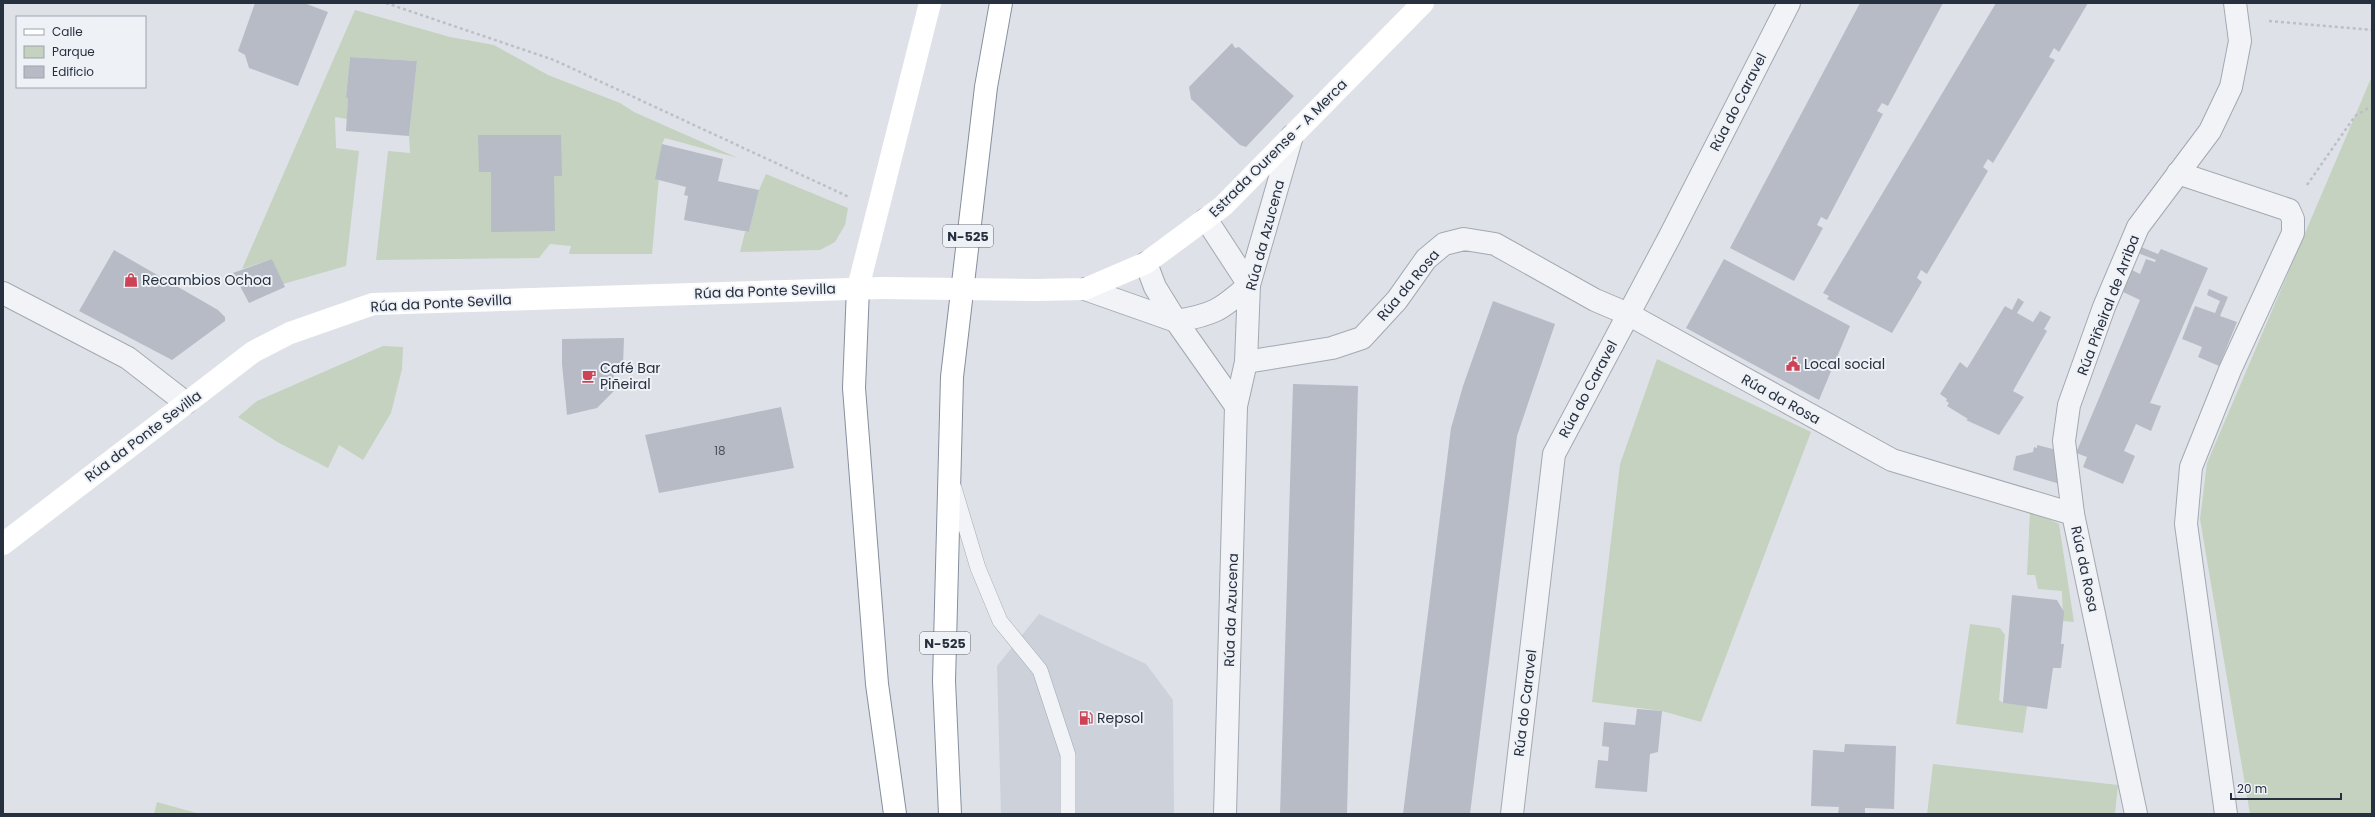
<svg xmlns="http://www.w3.org/2000/svg" width="2375" height="817" viewBox="0 0 2375 817" font-family="Poppins,sans-serif">
<style>
.built{fill:#ccd1da}
.green{fill:#c4d2bf}
.building{fill:#b6bbc5}
.lines{fill:none;stroke-linecap:round;stroke-linejoin:round}
.lane-casing{stroke:#a3a9b2;stroke-width:16}
.street-casing{stroke:#a3a9b2;stroke-width:24}
.highway-casing{stroke:#868f9f;stroke-width:24}
.path{stroke:#bcc0c6;stroke-width:2.5;stroke-dasharray:3 3;stroke-linecap:butt}
.lane{stroke:#f1f3f6;stroke-width:15}
.street{stroke:#f1f3f6;stroke-width:22}
.secondary{stroke:#fff;stroke-width:22}
.highway{stroke:#fff;stroke-width:22}
.secondary-bridge{stroke:#fff;stroke-width:22}
.labels{text-anchor:middle;stroke-width:4;stroke-linejoin:round;paint-order:stroke}
.number-label{font-size:12px;fill:#4b5360}
.shield{fill:#eef1f6;stroke:#636a76;stroke-width:1}
.shield-label{font-size:13px;font-weight:bold;fill:#27303f}
.street-label{font-size:14px;fill:#27303f;stroke:#eef1f6}
.poi-label{font-size:14px;fill:#27303f;stroke:#eef1f6;text-anchor:start}
</style>
<rect width="100%" height="100%" fill="#dee2e8"/>
<!-- built -->
<path class="built" d="M1039,614L1146,664L1173,700L1174,814H1001L997,666Z"/>
<!-- green -->
<g class="green">
<path d="M355,10L450,37L494,45L548,75L620,103L634,112L738,158L665,138L662,144L652,254H569L571,246L550,244L539,258L376,260L388,151L410,153L409,136L417,61L350,57L346,97L348,99L347,119L335,117L336,148L359,151L346,266L283,284L272,259L242,269Z"/>
<path d="M2372,76V814H2250L2200,519L2207,463Z"/>
<path d="M766,174L848,208L845,225L835,242L820,250L740,252L745,232H749L759,190Z"/>
<path d="M383,346L403,347L402,369L391,413L363,460L339,445L328,468L279,443L238,417L257,401Z"/>
<path d="M1657,359L1811,432L1701,722L1662,711L1592,702L1620,464Z"/>
<path d="M2030,510L2059,524L2074,622L2063,621L2062,591L2038,589L2035,575H2027Z"/>
<path d="M1970,624L2000,628L2005,635L1999,700L2003,703L2027,706L2023,733L1956,724Z"/>
<path d="M1933,764L2118,785L2115,814H1927Z"/>
<path d="M157,802L200,814H154Z"/>
</g>
<!-- building -->
<g class="building">
<path d="M255,3H304L328,12L298,86L249,68L245,55L238,51Z"/>
<path d="M1860,3H1943L1888,106L1882,103L1877,111L1883,114L1827,220L1821,217L1817,225L1823,228L1794,281L1730,248Z"/>
<path d="M1996,3H2088L2059,52L2054,48L2049,57L2055,60L1993,163L1988,159L1983,167L1988,171L1927,274L1921,270L1917,278L1922,282L1892,333L1827,299L1829,296L1823,293Z"/>
<path d="M1232,43L1235,48L1239,47L1294,96L1246,147L1240,145L1191,99L1189,87Z"/>
<path d="M350,57L417,61L409,136L346,131L348,99L346,97Z"/>
<path d="M478,135H561L562,176H554L555,231L491,232V172H479Z"/>
<path d="M662,144L723,159L718,181L759,190L749,232L684,220L688,196L684,195L686,187L655,179Z"/>
<path d="M2141,247L2158,254L2161,249L2208,268L2150,403L2161,406L2151,431L2136,424L2124,451L2135,456L2123,484L2083,467L2087,457L2076,453L2140,300L2123,292L2132,270L2140,274L2146,259L2155,262L2156,260L2138,253Z"/>
<path d="M114,250L218,310L225,317V321L172,360L79,311Z"/>
<path d="M272,259L285,287L249,303L233,273Z"/>
<path d="M1724,259L1850,326L1819,400L1686,328Z"/>
<path d="M2209,289L2228,297L2220,316L2237,322L2219,366L2198,357L2202,347L2182,339L2195,306L2215,313L2220,301L2207,295Z"/>
<path d="M2018,298L2024,302L2017,313L2033,322L2040,311L2051,317L2044,329L2047,331L2013,391L2024,397L1999,435L1966,420L1968,419L1947,406L1949,403L1946,401L1947,399L1940,394L1960,362L1967,368L1969,365L2005,306L2012,310Z"/>
<path d="M1493,301L1555,324L1517,436L1470,814H1403L1451,428L1463,386Z"/>
<path d="M624,338L623,366L613,368L615,390L597,408L567,415L562,364V339Z"/>
<path d="M1293,384L1358,386L1347,814H1280Z"/>
<path d="M781,407L794,468L659,493L645,435Z"/>
<path d="M2037,445L2053,449L2060,484L2013,470L2016,456L2033,452L2034,447L2037,448Z"/>
<path d="M2012,595L2057,600L2064,612L2061,644H2064L2061,668H2053L2047,709L2003,703Z"/>
<path d="M1637,709L1662,711L1658,752L1650,754L1647,792L1595,788L1598,760L1608,761L1609,747L1602,746L1604,722L1635,725Z"/>
<path d="M1845,744L1896,746L1894,809L1865,808V814H1838L1839,807L1811,806L1813,750L1844,752Z"/>
</g>
<g class="lines">
<defs>
<path id="lane" d="M954,488L978,568L1000,621L1040,670L1068,755V814"/>
<g id="street">
<path d="M2178,173L2289,210L2293,219V233L2230,370L2191,467L2186,524L2226,814"/>
<path d="M1146,263L1155,287L1176,321C1213,315 1221,310 1249,285L1206,219"/>
<path d="M1085,289L1176,321L1236,406"/>
<path d="M3,293L128,358L186,403"/>
<path d="M1246,362L1332,348L1362,338L1397,300L1426,259L1444,244L1464,239L1495,244L1595,300L1628,314L1892,460L2073,514L2136,814"/>
<path d="M2073,514L2064,441L2069,405L2104,307L2138,227L2210,131L2231,87L2240,41L2235,3"/>
<path d="M1225,814L1236,406L1246,362L1249,285L1292,136"/>
<path d="M1512,814L1554,454L1669,238L1789,3"/>
</g>
<g id="highway">
<path d="M858,288L854,388L877,684L895,814"/>
<path d="M950,814L944,681L952,377L986,87L1001,3"/>
</g>
</defs>
<!-- lane casing -->
<use href="#lane" class="lane-casing"/>
<!-- street casing -->
<use href="#street" class="street-casing"/>
<!-- highway casing -->
<use href="#highway" class="highway-casing"/>
<!-- path -->
<g class="path">
<path d="M386,3L554,60L849,197"/>
<path d="M2269,21L2372,30"/>
<path d="M2307,185L2355,116L2372,106"/>
</g>
<!-- lane -->
<use href="#lane" class="lane"/>
<!-- street -->
<use href="#street" class="street"/>
<!-- secondary -->
<g class="secondary">
<path d="M858,288L930,3"/>
<path d="M1035,290L1085,289L1146,263L1223,206L1423,3"/>
<path d="M3,544L253,352L290,333L373,304L882,288"/>
</g>
<!-- highway -->
<use href="#highway" class="highway"/>
<!-- secondary-bridge -->
<path class="secondary-bridge" d="M882,288L1035,290"/>
</g>
<!-- icons -->
<defs>
<symbol id="shop-bare" viewBox="-9 -9 18 18"><path d="M-5-2.5h2.3a2.7 3.5 0 0 1 5.4 0H5L5.5 6h-11ZM-1.5-2.5h3a1.5 2.3 0 0 0-3 0Z" fill="#ce4256" stroke="#eef1f6" stroke-width="2.5" paint-order="stroke"/></symbol>
<symbol id="civic-bare" viewBox="-9 -9 18 18"><path d="M-.6-6.5H3V-4.5H.6V-3L4-1V1h2V6H-6V1h2V-1L-.6-3ZM-1.2 2.5V6h2.4V2.5Z" fill="#ce4256" stroke="#eef1f6" stroke-width="2.5" paint-order="stroke"/></symbol>
<symbol id="cafe-bare" viewBox="-9 -9 18 18"><path d="M-5.5-4.5H6V0H3Q3 3.5 0 3.5H-2.5Q-5.5 3.5-5.5 0ZM3-3.2v2h1.7v-2ZM-6 4.5H4V6H-6Z" fill="#ce4256" stroke="#eef1f6" stroke-width="2.5" paint-order="stroke"/></symbol>
<symbol id="fuel-bare" viewBox="-9 -9 18 18"><path d="M-5.5-6h7V0h2V4h1.3V-2.5L3-4.5l.8-.8L6-3V5H2.5V1h-1V6h-7ZM-4.2-4.7v3.2H.2V-4.7Z" fill="#ce4256" stroke="#eef1f6" stroke-width="2.5" paint-order="stroke"/></symbol>
</defs>
<g fill-rule="evenodd">
<use href="#shop-bare" x="121" y="270" width="20" height="20"/>
<use href="#civic-bare" x="1783" y="354" width="20" height="20"/>
<use href="#cafe-bare" x="579" y="366" width="20" height="20"/>
<use href="#fuel-bare" x="1076" y="708" width="20" height="20"/>
</g>
<g class="labels">
<!-- number labels -->
<g class="number-label">
<text x="720" y="455">18</text>
</g>
<!-- shield labels -->
<g class="shield">
<rect x="943" y="225" width="50" height="22" rx="3"/>
<rect x="920" y="632" width="50" height="22" rx="3"/>
</g>
<g class="shield-label">
<text x="968" y="241">N-525</text>
<text x="945" y="648">N-525</text>
</g>
<!-- street labels -->
<g class="street-label">
<text transform="translate(1738 102) rotate(-63)" y="5">Rúa do Caravel</text>
<text transform="translate(1278 148) rotate(-45)" y="5">Estrada Ourense - A Merca</text>
<text transform="translate(1265 235) rotate(-75)" y="5">Rúa da Azucena</text>
<text transform="translate(1408 285) rotate(-50)" y="5">Rúa da Rosa</text>
<text transform="translate(765 291) rotate(-2)" y="5">Rúa da Ponte Sevilla</text>
<text transform="translate(441 303) rotate(-3)" y="5">Rúa da Ponte Sevilla</text>
<text transform="translate(2108 305) rotate(-69)" y="5">Rúa Piñeiral de Arriba</text>
<text transform="translate(1588 389) rotate(-62)" y="5">Rúa do Caravel</text>
<text transform="translate(1781 399) rotate(29)" y="5">Rúa da Rosa</text>
<text transform="translate(143 436) rotate(-37)" y="5">Rúa da Ponte Sevilla</text>
<text transform="translate(2085 569) rotate(78)" y="5">Rúa da Rosa</text>
<text transform="translate(1231 610) rotate(-88)" y="5">Rúa da Azucena</text>
<text transform="translate(1525 703) rotate(-83)" y="5">Rúa do Caravel</text>
</g>
<!-- poi labels -->
<g class="poi-label">
<text x="142" y="285">Recambios Ochoa</text>
<text x="1804" y="369">Local social</text>
<text x="600" y="373">Café Bar<tspan x="600" dy="16">Piñeiral</tspan></text>
<text x="1097" y="723">Repsol</text>
</g>
</g>
<!-- border -->
<rect width="2375" height="817" fill="none" stroke="#27303f" stroke-width="8"/>
<!-- legend -->
<rect x="16" y="16" width="130" height="72" fill="#eef1f6" stroke="#9ea4ad"/>
<rect x="24" y="29" width="20" height="6" fill="#ffffff" stroke="#9ea4ad"/>
<text x="52" y="36" font-size="12" fill="#27303f">Calle</text>
<rect x="24" y="46" width="20" height="12" fill="#c4d2bf" stroke="#9ea4ad"/>
<text x="52" y="56" font-size="12" fill="#27303f">Parque</text>
<rect x="24" y="66" width="20" height="12" fill="#b6bbc5" stroke="#9ea4ad"/>
<text x="52" y="76" font-size="12" fill="#27303f">Edificio</text>
<!-- scale -->
<path d="M2231 793v6h110v-6" fill="none" stroke="#27303f" stroke-width="2"/>
<text x="2237" y="793" font-size="12" fill="#27303f" stroke="#eef1f6" stroke-width="3" paint-order="stroke">20 m</text>
</svg>
